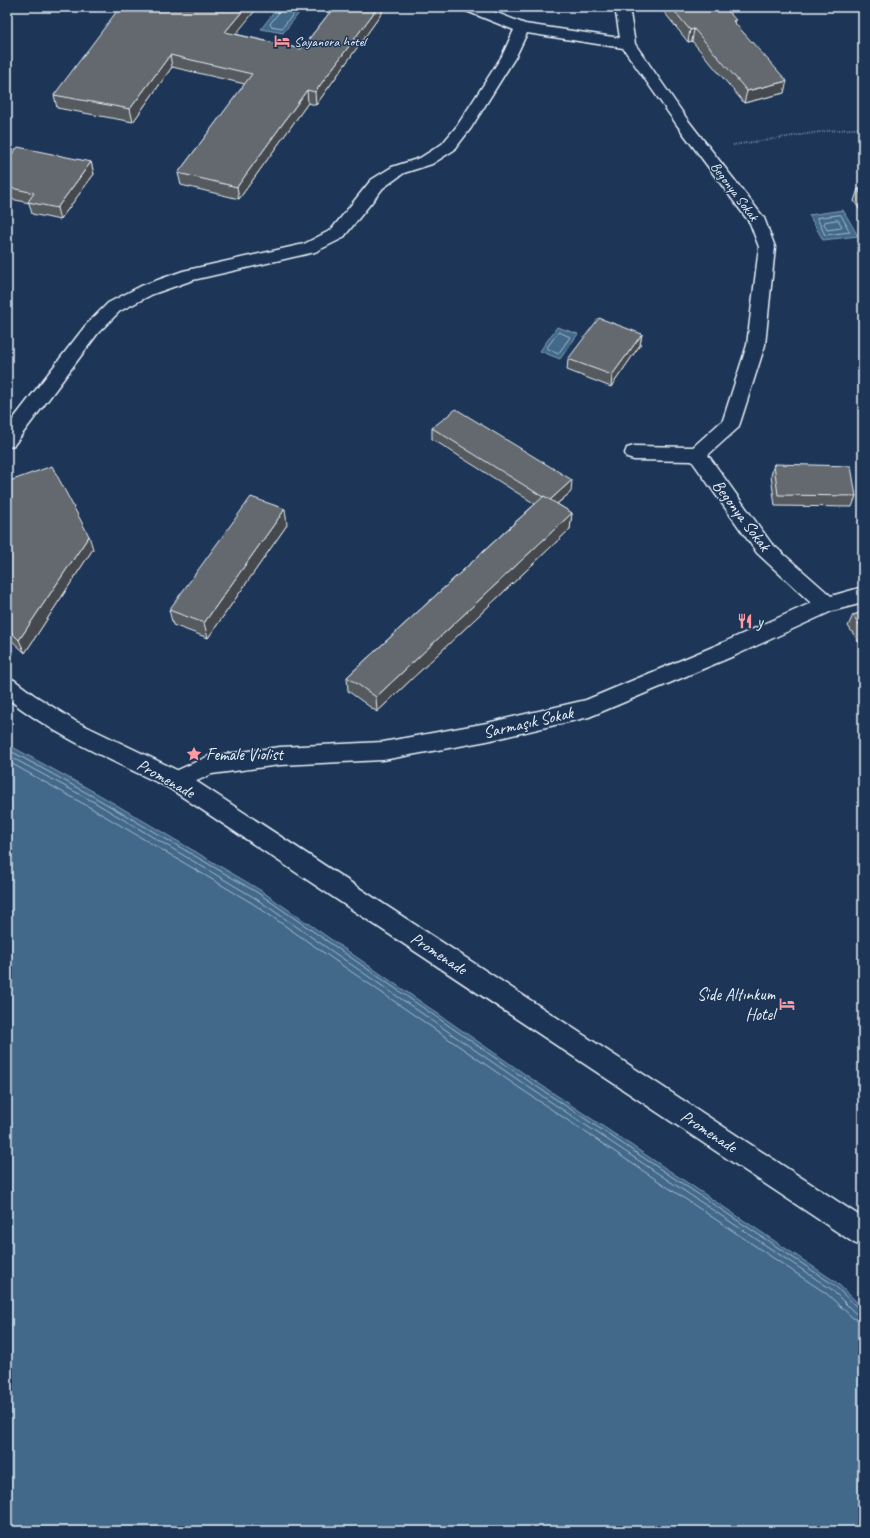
<svg xmlns="http://www.w3.org/2000/svg" width="870" height="1538" viewBox="0 0 870 1538" font-family="Caveat,sans-serif">
<style>
.water{fill:#42688a;stroke:#849fb6}
.lines{fill:none;stroke-linecap:round;stroke-linejoin:round}
.shore{stroke:#a6bacc;stroke-width:1}
.pedestrian-casing{stroke:#e8f1f8;stroke-width:3}
.minor-casing{stroke:#e8f1f8;stroke-width:3}
.path{stroke:#e8f1f8;stroke-width:2;stroke-dasharray:0.5 2;stroke-linecap:butt}
.pedestrian{fill:#1d3557;fill-rule:evenodd}
.minor{fill:#1d3557;fill-rule:evenodd}
.wall{fill:#555a5f;stroke:#e8f1f8}
.shaded-wall{fill:#454a4d;stroke:#e8f1f8}
.building{fill:#63696e;stroke:#e8f1f8}
.labels{text-anchor:middle;stroke-width:3;stroke-linejoin:round;paint-order:stroke}
.far-poi-label{font-size:14px;fill:#e8f1f8;stroke:#1d3557;text-anchor:start}
.far-street-label{font-size:14px;fill:#e8f1f8;stroke:#1d3557}
.street-label{font-size:17px;fill:#e8f1f8;stroke:#1d3557}
.poi-label{font-size:17px;fill:#e8f1f8;stroke:#1d3557;text-anchor:start}
</style>
<rect width="100%" height="100%" fill="#1d3557"/>
<filter id="ink" filterUnits="userSpaceOnUse"><feTurbulence type="fractalNoise" baseFrequency=".025" numOctaves="2"/><feDisplacementMap in="SourceGraphic" scale="8" xChannelSelector="R" yChannelSelector="G"/><feConvolveMatrix kernelMatrix="1 2 1 2 8 2 1 2 1" color-interpolation-filters="sRGB"/></filter>
<g filter="url(#ink)">
<!-- water -->
<g class="water">
<path d="M278,7H304L283,33L261,29Z"/>
<path d="M843,210L858,236L823,240L809,215Z"/>
<path d="M557,327L578,334L560,359L540,351Z"/>
<path d="M7,744L98,794L260,890L529,1077L836,1282L863,1308V1531H7Z"/>
</g>
<g class="lines">
<!-- shore -->
<g class="shore">
<path d="M281,7L280,11L270,24L271,26L282,28L299,7"/>
<path d="M841,215L850,232L825,235L817,218Z"/>
<path d="M838,220L842,226L841,228L827,230L824,224L825,222Z"/>
<path d="M559,332L570,337L558,354L547,348Z"/>
<path d="M7,749L96,798L258,893L527,1080L834,1285L859,1309L863,1310"/>
<path d="M7,755L94,802L255,898L524,1084L831,1289L855,1313L863,1315"/>
<path d="M7,761L91,808L252,903L521,1089L827,1294L853,1318L863,1321"/>
</g>
<defs>
<path id="pedestrian" d="M7,677L14,680L34,695L75,721L185,774L863,1218V1247L854,1243L169,788C113,761 56,737 7,698Z"/>
<path id="minor" d="M462,7H482L525,24L620,38L615,7H629L635,44L687,119L764,218L775,247L765,345L740,423L738,428L708,455L771,543L831,596L863,587V603L832,611L736,655L589,717L487,741L383,760L280,765L212,774L177,790L169,788L166,781L169,774L209,756L280,747L383,742L487,723L586,700L722,643L811,603L757,553L692,461L634,460L627,458L625,453L627,448L634,446L693,447L723,420L747,345L759,247L750,223L677,125L623,48L527,33L516,56L471,128L454,150L432,164L404,173L383,188L343,238L315,252L193,280L153,294L120,311L98,333L14,445L7,447V427L86,325L108,303L141,286L183,271L304,244L331,230L371,180L392,167L420,158L442,144L457,126L502,56L514,30L464,10Z"/>
</defs>
<!-- pedestrian casing -->
<use href="#pedestrian" class="pedestrian-casing"/>
<!-- minor casing -->
<use href="#minor" class="minor-casing"/>
<!-- path -->
<path class="path" d="M733,145L827,131L863,128"/>
<!-- pedestrian -->
<use href="#pedestrian" class="pedestrian"/>
<!-- minor -->
<use href="#minor" class="minor"/>
</g>
<!-- wall -->
<g class="wall">
<path d="M177,7H258L235,34L301,49L334,7H382V13L316,105L308,103L239,199L181,185L178,173L245,84L172,67L133,122L57,108L54,95L176,9Z"/>
<path d="M660,7H724L784,93L744,103L692,41L688,42Z"/>
<path d="M7,160L91,162L94,174L60,220L32,214L29,203L7,198Z"/>
<path d="M858,189H863V215L854,201Z"/>
<path d="M642,334L640,345L611,387L567,370L568,359Z"/>
<path d="M432,428L571,492L557,504L572,513L570,529L377,712L348,691L347,677L535,504L432,439Z"/>
<path d="M774,464L856,496L852,507L775,506L771,476Z"/>
<path d="M7,482L93,549L25,653L7,636Z"/>
<path d="M287,525L208,638L173,625L169,610Z"/>
<path d="M863,612V648L848,626L853,615Z"/>
</g>
<!-- shaded-wall -->
<g class="shaded-wall">
<path d="M246,7H258L227,45L225,32Z"/>
<path d="M378,7H382V13L316,105L315,92Z"/>
<path d="M694,29L692,41L688,42L690,30Z"/>
<path d="M170,55L172,67L133,122L130,109Z"/>
<path d="M787,81L784,93L744,103L747,91Z"/>
<path d="M307,90L308,103L239,199L237,187Z"/>
<path d="M91,162L94,174L60,220L57,208Z"/>
<path d="M642,334L640,345L611,387L612,375Z"/>
<path d="M572,480L571,492L547,512L549,501Z"/>
<path d="M285,509L287,525L208,638L204,623Z"/>
<path d="M572,513L570,529L377,712L376,697Z"/>
<path d="M89,536L93,549L25,653L19,640Z"/>
</g>
<!-- building -->
<g class="building">
<path d="M120,7H161L176,9L177,7H246L225,32L301,49L334,7H378L315,92L307,90L237,187L178,173L252,74L170,55L130,109L54,95Z"/>
<path d="M671,7H724L736,20L733,21L787,81L747,91L694,29L690,30Z"/>
<path d="M18,147L91,162L57,208L28,202L34,193L7,187V160Z"/>
<path d="M858,189H863V198Z"/>
<path d="M599,318L642,334L612,375L568,359Z"/>
<path d="M456,409L572,480L550,500L544,496L543,497L432,428Z"/>
<path d="M774,464L851,466L856,496L778,495Z"/>
<path d="M52,466L89,536L19,640L7,628V482Z"/>
<path d="M544,496L572,513L376,697L347,677Z"/>
<path d="M251,497L285,509L204,623L169,610Z"/>
<path d="M863,612V631L853,615Z"/>
</g>
</g>
<!-- icons -->
<defs>
<symbol id="hotel-bare" viewBox="-9 -9 18 18"><path d="M-6-4.5h1.5V1H6V5H4.5V3h-9V5H-6ZM-4 0a1.8 1.8 0 1 1 3.6 0ZM.5 0V-2.5h3Q6-2.5 6 0Z" fill="#ff9aa2" stroke="#1d3557" stroke-width="2.5" paint-order="stroke"/></symbol>
<symbol id="restaurant-bare" viewBox="-9 -9 18 18"><path d="M-5-6h1v4h1v-4h1v4h1v-4h1v5L-1.5 .5V6h-2V.5L-5-1ZM5-6V6H3V1.5H1.5Q1.5-4 5-6Z" fill="#ff9aa2" stroke="#1d3557" stroke-width="2.5" paint-order="stroke"/></symbol>
<symbol id="sight-bare" viewBox="-9 -9 18 18"><path d="M0-6L1.8-2.2L6-1.7L2.9 1.2L3.7 5.4L0 3.3L-3.7 5.4L-2.9 1.2L-6-1.7L-1.8-2.2Z" fill="#ff9aa2" stroke="#1d3557" stroke-width="2.5" paint-order="stroke"/></symbol>
</defs>
<g fill-rule="evenodd">
<use href="#hotel-bare" x="271" y="30" width="22" height="22"/>
<use href="#restaurant-bare" x="734" y="610" width="22" height="22"/>
<use href="#sight-bare" x="183" y="743" width="22" height="22"/>
<use href="#hotel-bare" x="776" y="993" width="22" height="22"/>
</g>
<g class="labels">
<!-- far-poi labels -->
<g class="far-poi-label">
<text x="294" y="46">Sayanora hotel</text>
</g>
<!-- far-street labels -->
<g class="far-street-label">
<text transform="translate(735 191) rotate(53)" y="5">Begonya Sokak</text>
</g>
<!-- street labels -->
<g class="street-label">
<text transform="translate(742 515) rotate(53)" y="6">Begonya Sokak</text>
<text transform="translate(528 722) rotate(-13)" y="6">Sarmaşık Sokak</text>
<text transform="translate(166 778) rotate(29)" y="6">Promenade</text>
<text transform="translate(439 953) rotate(33)" y="6">Promenade</text>
<text transform="translate(709 1131) rotate(33)" y="6">Promenade</text>
</g>
<!-- poi labels -->
<g class="poi-label">
<text x="757" y="627">y</text>
<text x="206" y="760">Female Violist</text>
<text x="775" y="1000" text-anchor="end">Side Altınkum<tspan x="775" dy="20">Hotel</tspan></text>
</g>
</g>
<!-- margin -->
<rect width="870" height="1538" fill="none" stroke="#1d3557" stroke-width="24"/>
<rect x="12" y="12" width="846" height="1514" fill="none" stroke="#e8f1f8" stroke-width="1.5" filter="url(#ink)"/>
</svg>
